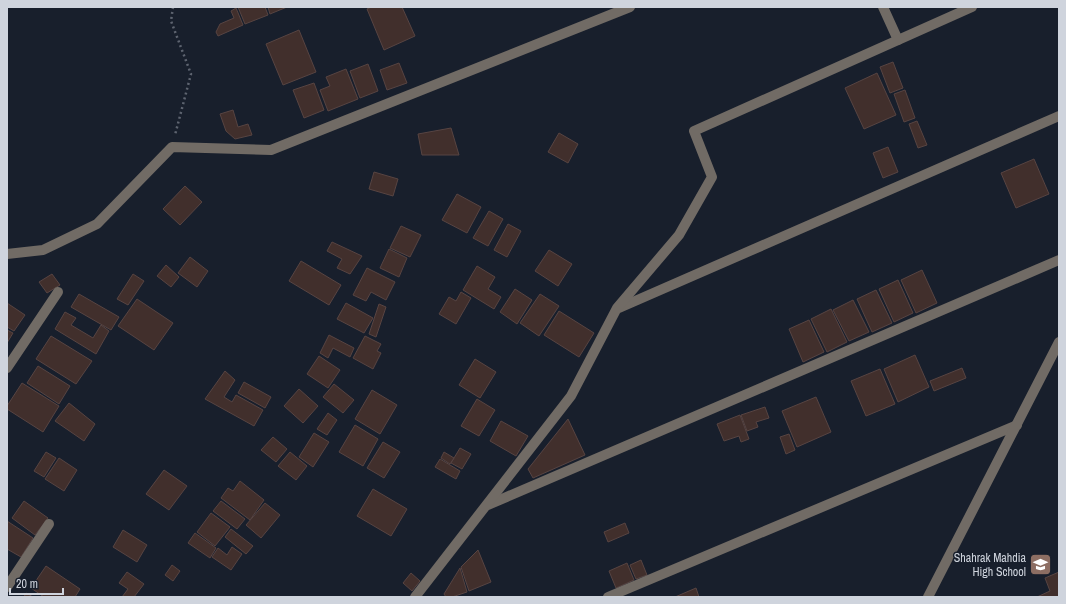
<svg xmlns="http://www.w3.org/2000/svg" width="1066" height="604" viewBox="0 0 1066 604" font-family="'Archivo Narrow',sans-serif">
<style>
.building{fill:#412f2c;stroke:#574442}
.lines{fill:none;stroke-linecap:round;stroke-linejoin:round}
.path{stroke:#5e6470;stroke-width:2.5;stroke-dasharray:2 3;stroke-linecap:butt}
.minor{stroke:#716b65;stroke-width:10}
.labels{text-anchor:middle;stroke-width:3;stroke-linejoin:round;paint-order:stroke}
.poi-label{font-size:12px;fill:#cfd4dd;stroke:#181f2c;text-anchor:end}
</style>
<rect width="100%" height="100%" fill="#181f2c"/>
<!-- building -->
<g class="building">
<path d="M238,7H265L268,15L245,24Z"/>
<path d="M268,7H287L270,14Z"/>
<path d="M371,7H402L415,36L384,50L367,9Z"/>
<path d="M236,8L243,25L218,36L216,32L220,24L234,18L231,11Z"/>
<path d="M299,30L316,72L283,85L266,44Z"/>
<path d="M893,62L903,88L890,93L880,67Z"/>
<path d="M399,63L407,83L387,90L380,70Z"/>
<path d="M368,64L378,91L360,98L350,71Z"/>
<path d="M346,69L358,99L328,111L320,90L330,86L326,77Z"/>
<path d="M877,73L896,115L864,129L845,88Z"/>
<path d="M314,83L324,110L304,118L293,90Z"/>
<path d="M905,90L915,118L904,122L894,94Z"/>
<path d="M233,110L238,127L248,124L252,135L235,139L226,131L220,114Z"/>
<path d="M917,121L927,145L918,148L909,124Z"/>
<path d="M451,128L459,155H422L418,134Z"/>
<path d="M559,133L578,144L568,163L548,152Z"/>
<path d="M888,147L898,172L883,178L873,153Z"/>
<path d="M1034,159L1049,194L1016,208L1001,173Z"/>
<path d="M374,172L398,179L393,196L369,189Z"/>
<path d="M185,186L202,202L180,225L163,209Z"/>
<path d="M457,194L481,207L467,233L442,220Z"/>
<path d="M489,211L503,219L488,246L473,238Z"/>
<path d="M508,224L521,231L507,257L494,250Z"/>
<path d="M401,226L421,235L410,257L390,248Z"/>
<path d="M332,242L362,256L350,274L337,268L342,259L327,251Z"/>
<path d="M389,249L407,258L399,277L380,268Z"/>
<path d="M549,250L572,264L558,286L535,271Z"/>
<path d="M190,257L208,271L197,287L178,273Z"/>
<path d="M301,261L341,285L329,305L289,281Z"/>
<path d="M166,265L179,277L171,287L157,276Z"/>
<path d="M477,266L495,277L488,289L501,297L494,309L463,290Z"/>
<path d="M367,268L395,282L386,300L371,292L366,301L353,295Z"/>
<path d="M922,270L937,303L916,313L901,280Z"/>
<path d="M52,274L60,285L47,293L39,282Z"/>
<path d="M133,274L144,281L128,305L117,299Z"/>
<path d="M898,280L913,313L894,322L879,289Z"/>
<path d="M515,289L532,300L517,324L500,312Z"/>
<path d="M876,290L892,323L872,332L857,299Z"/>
<path d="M461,292L471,298L456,324L439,314L449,297L456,301Z"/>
<path d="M79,294L119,317L111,330L71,307Z"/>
<path d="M540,294L559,306L539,336L520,323Z"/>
<path d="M137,299L173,323L154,350L118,326Z"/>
<path d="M853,300L869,332L849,341L833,310Z"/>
<path d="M7,303L25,315L14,331L7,327Z"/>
<path d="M346,303L373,318L364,333L337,319Z"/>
<path d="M379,304L386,307L376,337L369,334Z"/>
<path d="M831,309L847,342L827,352L811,319Z"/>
<path d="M559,311L594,333L579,357L544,335Z"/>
<path d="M65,312L76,318L71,325L93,338L101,325L109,331L96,354L55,329Z"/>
<path d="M809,320L824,352L803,362L789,329Z"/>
<path d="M7,330L13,333L7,343Z"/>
<path d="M329,335L354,348L350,357L333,348L328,358L320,353Z"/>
<path d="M51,336L92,361L76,384L36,359Z"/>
<path d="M365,336L381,344L377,351L381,353L373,369L353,358Z"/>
<path d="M915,355L929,387L898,402L884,369Z"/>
<path d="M319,356L340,370L328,388L307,374Z"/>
<path d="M475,359L496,372L480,398L459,385Z"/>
<path d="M38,366L70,386L59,404L27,383Z"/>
<path d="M962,368L966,378L934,391L930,381Z"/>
<path d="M880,369L895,404L866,416L851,381Z"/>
<path d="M225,371L235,380L224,397L232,402L236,395L263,410L254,426L205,399Z"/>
<path d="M244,382L271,397L265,408L238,393Z"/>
<path d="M22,383L59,406L43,432L7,409V406Z"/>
<path d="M334,384L354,400L343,413L323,397Z"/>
<path d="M299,389L318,406L303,423L284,406Z"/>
<path d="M372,390L397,405L380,434L355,419Z"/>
<path d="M816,397L831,432L797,447L782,411Z"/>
<path d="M477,399L495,410L479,436L461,426Z"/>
<path d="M69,403L95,424L84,441L55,421Z"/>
<path d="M765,407L769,418L756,422L758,427L747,431L741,415Z"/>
<path d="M328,413L337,420L327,435L317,429Z"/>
<path d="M740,415L749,439L741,442L739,436L724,441L717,424Z"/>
<path d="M568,419L585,455L533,478L528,469Z"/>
<path d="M501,421L528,436L516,456L490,441Z"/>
<path d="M355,425L378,439L363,466L339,452Z"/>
<path d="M314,433L329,442L313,467L299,457Z"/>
<path d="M789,434L795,450L786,454L780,437Z"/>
<path d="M273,437L287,449L276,462L261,450Z"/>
<path d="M383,442L400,452L384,478L367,468Z"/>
<path d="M460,448L471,454L462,469L451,463Z"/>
<path d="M46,452L56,458L44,477L34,471Z"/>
<path d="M290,452L307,466L296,480L278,466Z"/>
<path d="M444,452L454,458L450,464L441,458Z"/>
<path d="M59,458L77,470L64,491L45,479Z"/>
<path d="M440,459L460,471L456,479L435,467Z"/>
<path d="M164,470L187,486L169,510L146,494Z"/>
<path d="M240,481L264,500L250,520L221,498L228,488L233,491Z"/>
<path d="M373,489L407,509L391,536L357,516Z"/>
<path d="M24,501L48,518L35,535L12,518Z"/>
<path d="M221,501L245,519L237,529L213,511Z"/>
<path d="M265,503L280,515L261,538L246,525Z"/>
<path d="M211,513L230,527L215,546L197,532Z"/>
<path d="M7,521L33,538L21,557L7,549Z"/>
<path d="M625,523L629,533L608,542L604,532Z"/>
<path d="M231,529L253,546L246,554L225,537Z"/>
<path d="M123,530L147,545L137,562L113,547Z"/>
<path d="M195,533L216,548L210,558L188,543Z"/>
<path d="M232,547L242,554L231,570L212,557L218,548L227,555Z"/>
<path d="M478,550L491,582L469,591L461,567Z"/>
<path d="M641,560L647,575L636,579L630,565Z"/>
<path d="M627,563L634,580L616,588L609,571Z"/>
<path d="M172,565L180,571L173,581L165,575Z"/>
<path d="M46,566L80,589L75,597H44L31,588Z"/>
<path d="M460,568L467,592L452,597H446L444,594Z"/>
<path d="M127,572L144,584L134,597H122L128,589L119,583Z"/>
<path d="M1059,572V597H1037L1050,591L1045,578Z"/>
<path d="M411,573L420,581L412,591L403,583Z"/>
<path d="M696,588L699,597H675Z"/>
<path d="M26,593L33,597H24Z"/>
</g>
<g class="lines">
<!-- path -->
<path class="path" d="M173,7L171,21L191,74L175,135"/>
<!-- minor -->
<g class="minor">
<path d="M883,7L898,40"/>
<path d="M7,254L43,250L97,224L172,147L271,150L630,7"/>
<path d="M619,308L1059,116"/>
<path d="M7,368L58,292"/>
<path d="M488,505L1059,260"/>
<path d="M7,587L49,524"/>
<path d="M415,597L571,396L617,308L679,235L712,177L694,131L972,7"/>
<path d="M608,597L1017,425"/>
<path d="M928,597L1059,342"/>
</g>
</g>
<!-- icons -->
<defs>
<symbol id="school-square" viewBox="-11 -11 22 22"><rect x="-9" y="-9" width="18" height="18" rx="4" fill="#8d6e63" stroke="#181f2c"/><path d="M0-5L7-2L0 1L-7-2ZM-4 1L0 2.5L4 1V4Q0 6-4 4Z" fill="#fff"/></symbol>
</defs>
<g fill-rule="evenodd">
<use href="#school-square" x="1028" y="552" width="25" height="25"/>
</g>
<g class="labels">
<!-- poi labels -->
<g class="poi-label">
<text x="1026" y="562">Shahrak Mahdia<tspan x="1026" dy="14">High School</tspan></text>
</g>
</g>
<!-- border -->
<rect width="1066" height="604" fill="none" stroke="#cfd4dd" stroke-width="16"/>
<!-- scale -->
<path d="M10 588v6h53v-6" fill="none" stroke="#cfd4dd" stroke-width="2"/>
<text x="16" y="588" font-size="12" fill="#cfd4dd" stroke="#181f2c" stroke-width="3" paint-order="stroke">20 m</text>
</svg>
